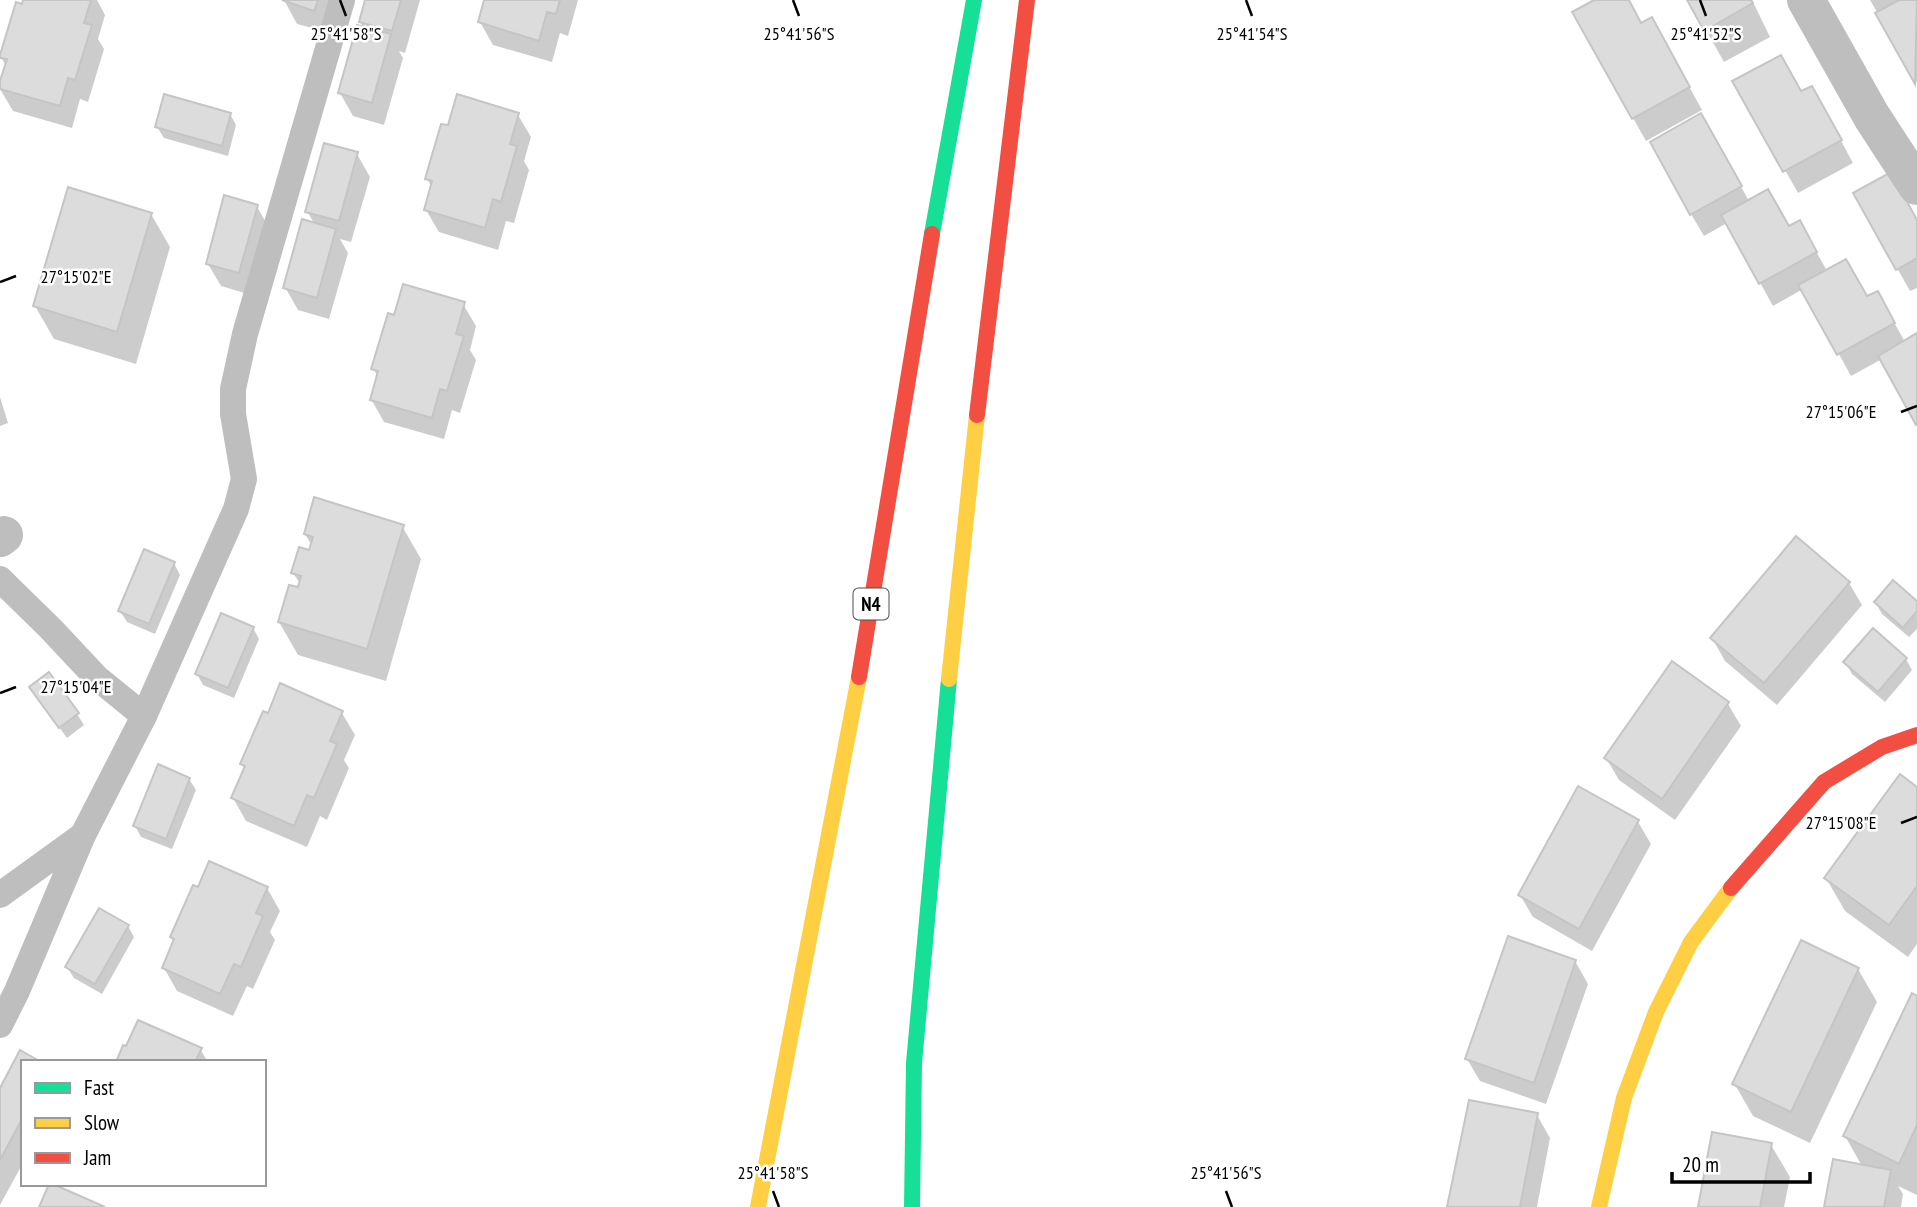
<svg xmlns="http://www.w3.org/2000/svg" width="1917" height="1207" viewBox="0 0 1917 1207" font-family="'PT Sans Narrow',sans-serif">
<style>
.shadow{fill:#0003}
.building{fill:#dcdcdc;stroke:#c5c5c5;stroke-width:2}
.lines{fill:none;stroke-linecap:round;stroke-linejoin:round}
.lane{stroke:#bebebe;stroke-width:26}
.street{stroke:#bebebe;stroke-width:38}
.fast{stroke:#16e098;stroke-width:16}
.slow{stroke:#ffcf43;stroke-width:16}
.jam{stroke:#f24e42;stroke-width:16}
.ticks{fill:none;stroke:#000;stroke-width:2.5}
.labels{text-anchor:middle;stroke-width:5;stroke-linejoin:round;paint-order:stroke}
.shield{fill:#fff;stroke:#4c4c4c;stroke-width:2}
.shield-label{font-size:19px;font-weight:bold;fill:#000}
.ticks-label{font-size:18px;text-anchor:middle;fill:#000;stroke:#fff;stroke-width:5;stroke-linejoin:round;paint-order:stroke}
</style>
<rect width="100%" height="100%" fill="#fff"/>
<!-- shadow -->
<g class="shadow">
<path d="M25,0H97L105,15L98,39L104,49L88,102L80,99L72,128L13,111L0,89L6,66L1,57Z"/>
<path d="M284,0H336L327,32L297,24Z"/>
<path d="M366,0H420L405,53L399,51L403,58L384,125L353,116L340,93L364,29L360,22Z"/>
<path d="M486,0H578L568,36L560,33L552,62L493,45L480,22Z"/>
<path d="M1597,0H1627L1641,25L1664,41L1702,110L1646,141L1633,118Z"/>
<path d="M1689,0H1752L1770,37L1724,62Z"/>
<path d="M1870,0H1917V83L1884,24Z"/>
<path d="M1735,82L1801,94L1825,111L1853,163L1798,193Z"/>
<path d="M230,114L236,125L228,156L164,138L157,127Z"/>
<path d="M518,115L531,137L524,161L529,170L514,223L506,221L498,250L439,232L426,210L432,187L427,179L450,128Z"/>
<path d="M1701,115L1749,201L1812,244L1827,271L1890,315L1905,342L1917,336V423L1882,359L1851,376L1803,289L1773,306L1727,223L1704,236L1691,214Z"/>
<path d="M357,154L370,177L351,242L340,239L348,253L329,319L298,310L285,287L315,225L307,211Z"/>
<path d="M1855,194L1917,222V288L1910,291Z"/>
<path d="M257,207L270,229L251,295L221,286L208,264Z"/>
<path d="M151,214L170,247L136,364L54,339L35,306Z"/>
<path d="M463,304L476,326L470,350L476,360L460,413L452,410L444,439L384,422L371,399L378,377L373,368L395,317Z"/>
<path d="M0,397L8,423L0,426Z"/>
<path d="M402,526L421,559L386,681L298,655L279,622L300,590L301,585L293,573L310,552L312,546L305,534Z"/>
<path d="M174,563L180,575L155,634L127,622L120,611Z"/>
<path d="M1849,583L1862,605L1777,705L1725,661L1712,638Z"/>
<path d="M1876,603H1917V629L1909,637L1882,614Z"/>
<path d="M253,628L259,639L234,698L203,685L197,674Z"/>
<path d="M1906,659L1912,670L1885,702L1852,674L1846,663Z"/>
<path d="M281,686L342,713L355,735L344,760L349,768L327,820L320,816L307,847L246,821L233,798L245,769L242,764L269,715Z"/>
<path d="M31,688L77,714L84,725L67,738Z"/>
<path d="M1728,704L1741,726L1675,820L1619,780L1606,758Z"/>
<path d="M189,779L196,790L172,849L141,837L135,826Z"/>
<path d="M1917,789V944L1908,957L1845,911L1826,878Z"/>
<path d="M1638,822L1651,844L1592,951L1533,917L1520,895Z"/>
<path d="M267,888L280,911L270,932L275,940L253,989L247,986L233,1016L177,991L164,968L175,943L171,937L198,889Z"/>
<path d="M128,926L134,937L102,994L74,978L67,967Z"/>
<path d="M1575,961L1588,984L1546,1104L1480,1081L1467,1059Z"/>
<path d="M1858,969L1877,1002L1810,1143L1753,1116L1734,1083Z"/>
<path d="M1917,998V1195L1898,1186L1903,1194L1901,1207H1826L1862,1166L1845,1136Z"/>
<path d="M200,1049L208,1062H118Z"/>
<path d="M21,1053L23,1163L0,1205V1092Z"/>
<path d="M1537,1115L1550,1138L1537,1207H1449Z"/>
<path d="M1771,1145L1790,1177L1784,1207H1700Z"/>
</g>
<!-- building -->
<g class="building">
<path d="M23,0H91L84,23L92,25L75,80L68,78L60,106L0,89V81L7,59L0,58V55L16,2L22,4Z"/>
<path d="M282,0H318L314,11Z"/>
<path d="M365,0H401L392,31L359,22Z"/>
<path d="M484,0H560L556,14L547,12L539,41L478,22Z"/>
<path d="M1594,0H1629L1641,23L1652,17L1690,87L1632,119L1572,12Z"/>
<path d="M1687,0H1751L1753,3L1704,31Z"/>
<path d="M1899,0H1917L1915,84L1875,13Z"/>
<path d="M357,25L391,34L372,103L338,93Z"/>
<path d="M1781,55L1801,91L1812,86L1842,140L1783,172L1732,81Z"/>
<path d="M164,94L231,113L222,146L155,127Z"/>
<path d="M457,94L519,113L510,144L517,146L501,202L493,199L485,228L424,210L432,181L425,179L441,124L448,125Z"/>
<path d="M1701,113L1742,186L1690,215L1650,142Z"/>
<path d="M324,143L358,152L339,221L305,212Z"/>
<path d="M1891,172L1917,220V258L1896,270L1853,193Z"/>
<path d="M68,187L152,213L117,332L33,306Z"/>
<path d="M1768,189L1789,226L1800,220L1817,252L1759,284L1721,215Z"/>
<path d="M224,195L258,205L239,273L206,264Z"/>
<path d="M302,219L336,229L317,298L283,288Z"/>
<path d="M1846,259L1867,296L1878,291L1895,323L1837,355L1798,285Z"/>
<path d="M403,284L465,302L456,334L464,336L447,391L440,389L432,418L370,400L378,371L371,369L388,313L394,315Z"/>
<path d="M1917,333V425H1916L1878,356Z"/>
<path d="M314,497L404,525L367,649L278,622L289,585L298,587L301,576L291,573L299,547L309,550L313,537L304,534Z"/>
<path d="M1796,536L1850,582L1764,683L1710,638Z"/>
<path d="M144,549L175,562L149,624L118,611Z"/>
<path d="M1893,580L1917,601V611L1903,628L1874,602Z"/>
<path d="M221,613L254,627L228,688L195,674Z"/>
<path d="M1873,628L1907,658L1878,692L1843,662Z"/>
<path d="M1672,661L1729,702L1662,799L1604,758Z"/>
<path d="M49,672L79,713L59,728L29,687Z"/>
<path d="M280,683L343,711L330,741L337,744L314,798L307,795L294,826L231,798L245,766L240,764L263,711L268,713Z"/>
<path d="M158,764L190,778L166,839L133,826Z"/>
<path d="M1900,774L1917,787V886L1889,925L1824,878Z"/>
<path d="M1578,786L1639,820L1579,929L1518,895Z"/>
<path d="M209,861L268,887L256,913L263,916L241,967L234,964L220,994L162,968L174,939L170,937L193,885L198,887Z"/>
<path d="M99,908L129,925L95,984L65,967Z"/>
<path d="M1508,936L1576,960L1534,1083L1465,1059Z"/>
<path d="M1801,940L1859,968L1791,1112L1732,1084Z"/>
<path d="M1912,993L1917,996V1125L1899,1164L1843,1136Z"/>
<path d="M138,1020L202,1048L195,1062H116L123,1045L126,1046Z"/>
<path d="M20,1050L41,1062H23V1117L0,1160V1088Z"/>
<path d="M1469,1100L1538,1113L1520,1207H1447Z"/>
<path d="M1712,1132L1772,1143L1760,1207H1698Z"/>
<path d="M1833,1159L1891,1170L1884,1207H1824Z"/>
<path d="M49,1184H53L105,1207H39Z"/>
</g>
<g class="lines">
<!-- lane -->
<g class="lane">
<path d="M0,579L51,629L96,677L144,716"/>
<path d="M0,895L83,835"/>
<path d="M0,1025L17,991L83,835L144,716L236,509L244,479L233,414V389L245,334L342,0"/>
</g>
<!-- street -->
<g class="street">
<path d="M1806,0L1872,117L1917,186"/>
<path d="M0,538L4,535"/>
</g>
<!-- fast -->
<g class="fast">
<path d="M932,234L974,0"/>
<path d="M912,1207L914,1063L949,679"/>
</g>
<!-- slow -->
<g class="slow">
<path d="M949,679L977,415"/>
<path d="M758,1207L859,677"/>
<path d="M1599,1207L1624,1098L1656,1012L1691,942L1731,888"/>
</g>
<!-- jam -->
<g class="jam">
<path d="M977,415L1027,0"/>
<path d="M859,677L932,234"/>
<path d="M1731,888L1824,782L1882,747L1917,735"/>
</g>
</g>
<!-- ticks -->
<path class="ticks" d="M340,0L346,16M793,0L799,16M1246,0L1252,16M1700,0L1706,16M0,282L16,276M1901,412L1917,406M0,693L16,687M1901,823L1917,817M773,1191L779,1207M1226,1191L1232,1207"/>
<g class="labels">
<!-- shield labels -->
<rect class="shield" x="853.5" y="588.5" width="35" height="31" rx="5"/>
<g class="shield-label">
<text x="871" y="611">N4</text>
</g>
</g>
<g class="ticks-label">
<text x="346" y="40">25°41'58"S</text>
<text x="799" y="40">25°41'56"S</text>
<text x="1252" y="40">25°41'54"S</text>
<text x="1706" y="40">25°41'52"S</text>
<text x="76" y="283">27°15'02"E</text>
<text x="1841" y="418">27°15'06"E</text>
<text x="76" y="693">27°15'04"E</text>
<text x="1841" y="829">27°15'08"E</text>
<text x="773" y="1179">25°41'58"S</text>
<text x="1226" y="1179">25°41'56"S</text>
</g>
<!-- legend -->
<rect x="21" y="1060" width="245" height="126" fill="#ffffff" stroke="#999999" stroke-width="2"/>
<rect x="35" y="1083" width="35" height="10" fill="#16e098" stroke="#999999" stroke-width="2"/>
<text x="84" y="1095" font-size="21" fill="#000000">Fast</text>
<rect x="35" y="1118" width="35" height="10" fill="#ffcf43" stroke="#999999" stroke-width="2"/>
<text x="84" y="1130" font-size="21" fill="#000000">Slow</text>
<rect x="35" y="1153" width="35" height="10" fill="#f24e42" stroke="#999999" stroke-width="2"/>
<text x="84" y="1165" font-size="21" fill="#000000">Jam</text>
<!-- scale -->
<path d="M1672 1172v10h138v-10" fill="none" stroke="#000000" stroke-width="3.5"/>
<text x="1682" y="1172" font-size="21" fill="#000000" stroke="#ffffff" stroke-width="5" paint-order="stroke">20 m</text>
</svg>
